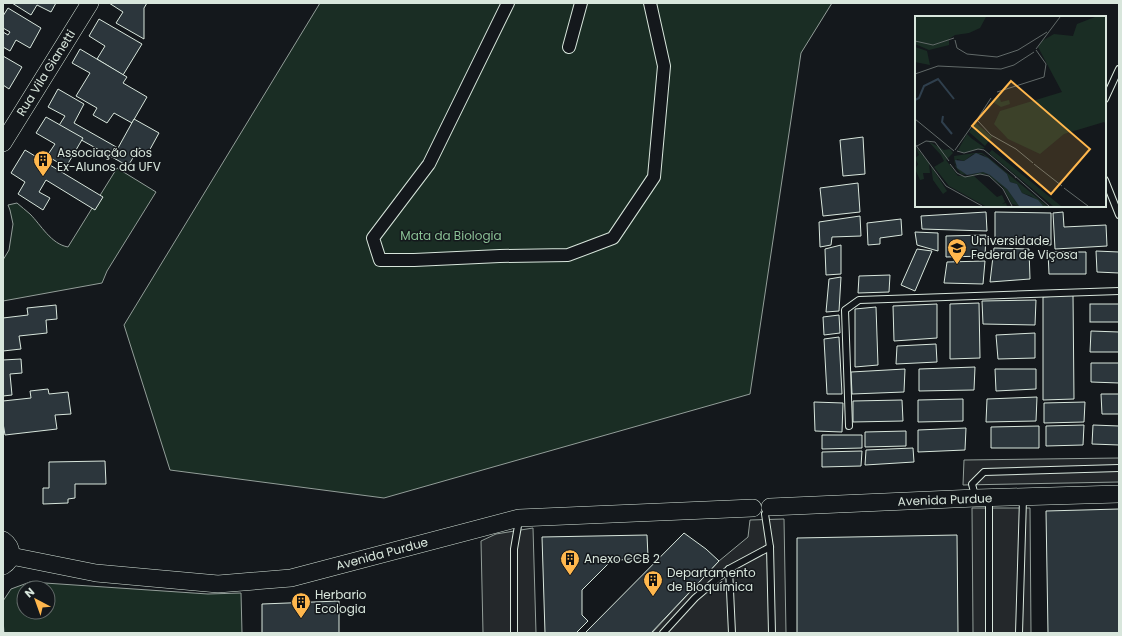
<svg xmlns="http://www.w3.org/2000/svg" width="1122" height="636" viewBox="0 0 1122 636" font-family="Poppins,sans-serif">
<style>
.green{fill:#1a2d24;stroke:#939e99;fill-rule:evenodd}
.parking{fill:#24282b;stroke:#939e99}
.building{fill:#2c363c;stroke:#d8e6dc}
.lines{fill:none;stroke-linecap:round;stroke-linejoin:round}
.lane-casing{stroke:#d8e6dc;stroke-width:8}
.street-casing{stroke:#d8e6dc;stroke-width:14}
.secondary-casing{stroke:#d8e6dc;stroke-width:18}
.lane{stroke:#14181c;stroke-width:6}
.street{stroke:#14181c;stroke-width:12}
.secondary{stroke:#14181c;stroke-width:17}
.labels{text-anchor:middle;stroke-width:3;stroke-linejoin:round;paint-order:stroke}
.street-label{font-size:12px;fill:#d8e6dc;stroke:#14181c}
.poi-label{font-size:12px;fill:#d8e6dc;stroke:#14181c;text-anchor:start}
.park-label{font-size:12px;fill:#8ac095;stroke:#14181c}
.inset-river{fill:none;stroke:#2f3f4d;stroke-width:2}
.inset-road{fill:none;stroke:#626a69;stroke-width:1}
.view{fill:#ffb74d;fill-opacity:0.15;stroke:#ffb74d;stroke-width:2}
.inset-edge{fill:none;stroke:#d8e6dc;stroke-width:2}
</style>
<rect width="100%" height="100%" fill="#14181c"/>
<!-- green -->
<g class="green">
<path d="M320,3H832L801,53L750,394L384,498L170,470L124,325Z"/>
<path d="M117,168L156,192L107,271L102,283L3,301V260L9,250L13,224L10,210L8,205L17,203C21,207 26,210 30,214C41,225 51,244 68,247Z"/>
<path d="M30,582L208,594L241,593L242,633H4L3,619V601L11,589ZM24,588H48V612H24Z"/>
</g>
<!-- parking -->
<g class="parking">
<path d="M1119,458V482L963,485L964,460Z"/>
<path d="M972,508H1030L1031,633H973Z"/>
<path d="M784,519L786,633H652L719,561L748,537L750,520Z"/>
<path d="M533,528L536,633H483L481,541L496,534Z"/>
</g>
<!-- building -->
<g class="building">
<path d="M12,3H56L51,12L37,5L31,15Z"/>
<path d="M109,3H147L144,8V39L116,23L123,12Z"/>
<path d="M8,8L41,28L30,48L16,40L10,51L3,47V32L8,35L10,32L3,28V16Z"/>
<path d="M99,19L142,44L123,75L97,59L105,46L89,36Z"/>
<path d="M80,49L127,77L123,83L147,97L132,123L114,113L107,123L93,115L97,108L76,96L90,73L72,63Z"/>
<path d="M3,56L22,67L9,89L3,85Z"/>
<path d="M58,89L84,104L74,123L118,148L134,119L159,133L148,153L139,148L128,166L58,127L65,116L48,107Z"/>
<path d="M46,117L83,138L66,167L47,156L55,144L36,133Z"/>
<path d="M863,137L865,174L843,176L840,140Z"/>
<path d="M25,150L103,197L95,210L46,180L39,192L50,198L43,210L18,194L25,182L11,173Z"/>
<path d="M858,183L860,212L823,216L820,188Z"/>
<path d="M986,212L987,231L922,229L921,216Z"/>
<path d="M995,212L1051,213V245L995,244Z"/>
<path d="M1063,212L1064,227L1106,225L1107,246L1055,249L1053,213Z"/>
<path d="M860,216L861,236L832,237L831,245L820,247L819,222Z"/>
<path d="M901,219L902,235L880,238V244L868,245L867,223Z"/>
<path d="M915,232L938,233V251L917,245Z"/>
<path d="M986,235L985,256L946,257V236Z"/>
<path d="M841,245V274L826,275L825,249Z"/>
<path d="M994,248L1029,249L1030,279L990,282Z"/>
<path d="M917,249L932,251L915,291L901,285Z"/>
<path d="M1096,251L1119,252V273L1097,272Z"/>
<path d="M1048,252H1086V274H1049Z"/>
<path d="M985,261L983,284L944,283L947,262Z"/>
<path d="M890,275L889,292L858,293L859,276Z"/>
<path d="M841,277L839,311L826,312L829,279Z"/>
<path d="M1073,295L1074,399L1043,400V297Z"/>
<path d="M1036,300L1035,325L983,324L982,301Z"/>
<path d="M979,303L980,358L950,359V304Z"/>
<path d="M937,304V338L894,341L893,306Z"/>
<rect x="1090" y="304" width="29" height="18"/>
<path d="M56,305L57,319L46,320L47,333L19,336L21,349L3,351V318L28,315L27,308Z"/>
<path d="M876,307L878,365L855,367V309Z"/>
<path d="M839,315L840,333L824,335L823,317Z"/>
<path d="M1091,331L1119,332V352H1090Z"/>
<path d="M1035,333V358L998,359L996,335Z"/>
<path d="M839,337L842,394H827L824,339Z"/>
<path d="M936,344L937,362L896,364L897,346Z"/>
<path d="M21,359L22,373L10,374L12,395L3,396V360Z"/>
<path d="M1091,363H1119V383L1091,382Z"/>
<path d="M975,367L974,390L919,391V369Z"/>
<path d="M905,369L904,392L852,394L851,372Z"/>
<path d="M995,369H1036V389L996,391Z"/>
<path d="M48,389L49,394L68,392L71,414L55,415L57,429L5,435L3,423V401L31,398L30,391Z"/>
<path d="M1101,394H1119V414H1102Z"/>
<path d="M1037,397L1036,421L986,422L987,399Z"/>
<path d="M963,399V421L918,422V400Z"/>
<path d="M902,400L903,421L853,422V401Z"/>
<path d="M814,402L843,403L842,432L815,431Z"/>
<path d="M1085,402L1084,422L1044,423V403Z"/>
<path d="M1084,425L1083,445L1046,446V426Z"/>
<path d="M1093,425L1119,426V445L1092,444Z"/>
<path d="M1039,426V448H991V427Z"/>
<path d="M966,428L965,450L918,452V430Z"/>
<path d="M906,431V446L865,447V432Z"/>
<path d="M822,435H862V448L822,449Z"/>
<path d="M913,448L914,462L865,465L866,450Z"/>
<path d="M862,451L861,466L822,467V452Z"/>
<path d="M105,461L106,484H75V498L68,499V503L43,504V488H49V462Z"/>
<path d="M1119,509V633H1048L1046,511Z"/>
<path d="M684,533L706,549L719,561L651,633H585Z"/>
<path d="M647,535L648,557L611,561L582,590V615L588,621L576,633H545L542,537Z"/>
<path d="M957,535L958,633H797V538Z"/>
<path d="M339,601V633H262V604Z"/>
</g>
<g class="lines">
<defs>
<g id="lane">
<path d="M1105,99L1119,69"/>
<path d="M1105,180L1119,215"/>
<path d="M849,426L845,310L859,300L1119,291"/>
<path d="M975,496L972,484L984,472L1119,468"/>
<path d="M765,514L770,547L772,633"/>
<path d="M729,569L732,633"/>
<path d="M514,633V549L519,520"/>
<path d="M663,633L695,598L729,569L770,547"/>
<path d="M989,633V499"/>
<path d="M1019,633L1023,499"/>
</g>
<g id="street">
<path d="M508,3L429,164L373,238L380,260H414L500,256L568,255L613,238L654,177L664,66L650,3"/>
<path d="M569,47L581,3"/>
</g>
<g id="secondary">
<path d="M3,143L90,3"/>
<path d="M770,507L976,498L1119,494"/>
<path d="M3,540C13,547 14,559 3,566"/>
<path d="M11,556L96,573L218,584L291,578L519,518L753,508"/>
</g>
</defs>
<!-- lane casing -->
<use href="#lane" class="lane-casing"/>
<!-- street casing -->
<use href="#street" class="street-casing"/>
<!-- secondary casing -->
<use href="#secondary" class="secondary-casing"/>
<!-- lane -->
<use href="#lane" class="lane"/>
<!-- street -->
<use href="#street" class="street"/>
<!-- secondary -->
<use href="#secondary" class="secondary"/>
</g>
<!-- icons -->
<defs>
<symbol id="building-pin" viewBox="-11 -11 22 30"><path d="M0 17L-7.5 6A9.5 9.5 0 1 1 7.5 6Z" fill="#ffb74d" stroke="#14181c"/><path d="M-4-6H4V6H1V3H-1V6H-4ZM-2.5-4.3h1.7v1.8h-1.7ZM.8-4.3h1.7v1.8H.8ZM-2.5-1h1.7V.8h-1.7ZM.8-1h1.7V.8H.8Z" fill="#111"/></symbol>
<symbol id="university-pin" viewBox="-11 -11 22 30"><path d="M0 17L-7.5 6A9.5 9.5 0 1 1 7.5 6Z" fill="#ffb74d" stroke="#14181c"/><path d="M0-5L7-2L0 1L-7-2ZM-4 1L0 2.5L4 1V4Q0 6-4 4Z" fill="#111"/></symbol>
</defs>
<g fill-rule="evenodd">
<use href="#building-pin" x="32" y="149" width="22" height="30"/>
<use href="#university-pin" x="946" y="237" width="22" height="30"/>
<use href="#building-pin" x="559" y="548" width="22" height="30"/>
<use href="#building-pin" x="642" y="569" width="22" height="30"/>
<use href="#building-pin" x="290" y="591" width="22" height="30"/>
</g>
<g class="labels">
<!-- street labels -->
<g class="street-label">
<text transform="translate(46 73) rotate(-58)" y="4">Rua Vila Gianetti</text>
<text transform="translate(945 500) rotate(-2)" y="4">Avenida Purdue</text>
<text transform="translate(382 554) rotate(-15)" y="4">Avenida Purdue</text>
</g>
<!-- poi labels -->
<g class="poi-label">
<text x="57" y="157">Associação dos<tspan x="57" dy="14">Ex-Alunos da UFV</tspan></text>
<text x="971" y="245">Universidade<tspan x="971" dy="14">Federal de Viçosa</tspan></text>
<text x="584" y="563">Anexo CCB 2</text>
<text x="667" y="577">Departamento<tspan x="667" dy="14">de Bioquímica</tspan></text>
<text x="315" y="599">Herbario<tspan x="315" dy="14">Ecologia</tspan></text>
</g>
<!-- park labels -->
<g class="park-label">
<text x="451" y="240">Mata da Biologia</text>
</g>
</g>
<!-- overview -->
<g transform="translate(915 16)">
<rect width="191" height="191" fill="#14181c"/>
<path d="M0,1H71L65,12L54,17L40,19L34,23V29L14,34L0,28ZM180,1H191V108L189,106L149,118L125,138L93,123L79,108L85,95L147,76L123,31L127,25L139,18L158,20L162,8ZM0,31L12,35L15,49L0,46ZM84,80L86,86L94,84L95,88L86,91L76,85ZM61,107L77,121L70,130L54,116ZM52,118L56,122L70,132L48,137L43,134ZM13,125L29,134L35,133L38,137L31,144L43,160H59L82,181L87,179L90,186L87,188L91,187L92,190H70L34,170L19,151L29,145L26,139ZM0,130L14,147L15,157H8L9,163L5,164L0,153L3,148L0,142L4,139ZM77,134L146,190H138L74,137ZM60,137H67L74,142L132,190H128L116,180L107,177L102,168L95,166L92,158L67,138H58L49,145L42,143L40,149L52,159L68,156L71,157L79,161L92,173L104,190L97,188L88,171L72,158L52,159L46,158L40,150L39,140ZM16,150L32,175L28,178L18,164Z" fill="#1a2d24"/>
<path d="M61,137L73,142L92,158L95,166L102,168L107,177L123,184L128,190H104L92,173L75,159L68,156L52,159L42,152L40,144L49,145Z" fill="#2f3f4d"/>
<path class="inset-river" d="M0,84L4,82L9,70L23,63L39,83M28,100L27,106L37,118"/>
<path class="inset-road" d="M40,24L42,32L52,38L82,41L103,34L132,16M0,25L18,29L39,22M121,33L145,1M0,58L23,50L86,53L99,49L119,36M82,76L129,61L131,48L121,34M63,102L76,82M0,103L39,135M63,105L76,119L101,133L118,147M0,128L31,170L67,190M2,130L11,125L20,126L34,145M40,134L61,104M42,135L49,137L63,133L69,134L100,160M35,148L42,157L50,161L65,158L74,160L88,173L97,190M119,148L147,170M101,162L100,160L134,190M149,172L173,190"/>
<path class="view" d="M96,65L175,133L136,178L57,110Z"/>
<rect width="191" height="191" class="inset-edge"/>
</g>
<!-- border -->
<rect width="1122" height="636" fill="none" stroke="#d8e6dc" stroke-width="8"/>
<!-- north arrow -->
<g transform="translate(36 600) rotate(319)"><circle r="19" fill="#14181c" stroke="#626a69"/>
<path d="M0-3L7 15L0 10L-7 15Z" fill="#ffb74d"/>
<text y="-6" font-size="11" font-weight="bold" text-anchor="middle" fill="#d8e6dc">N</text>
</g>
</svg>
